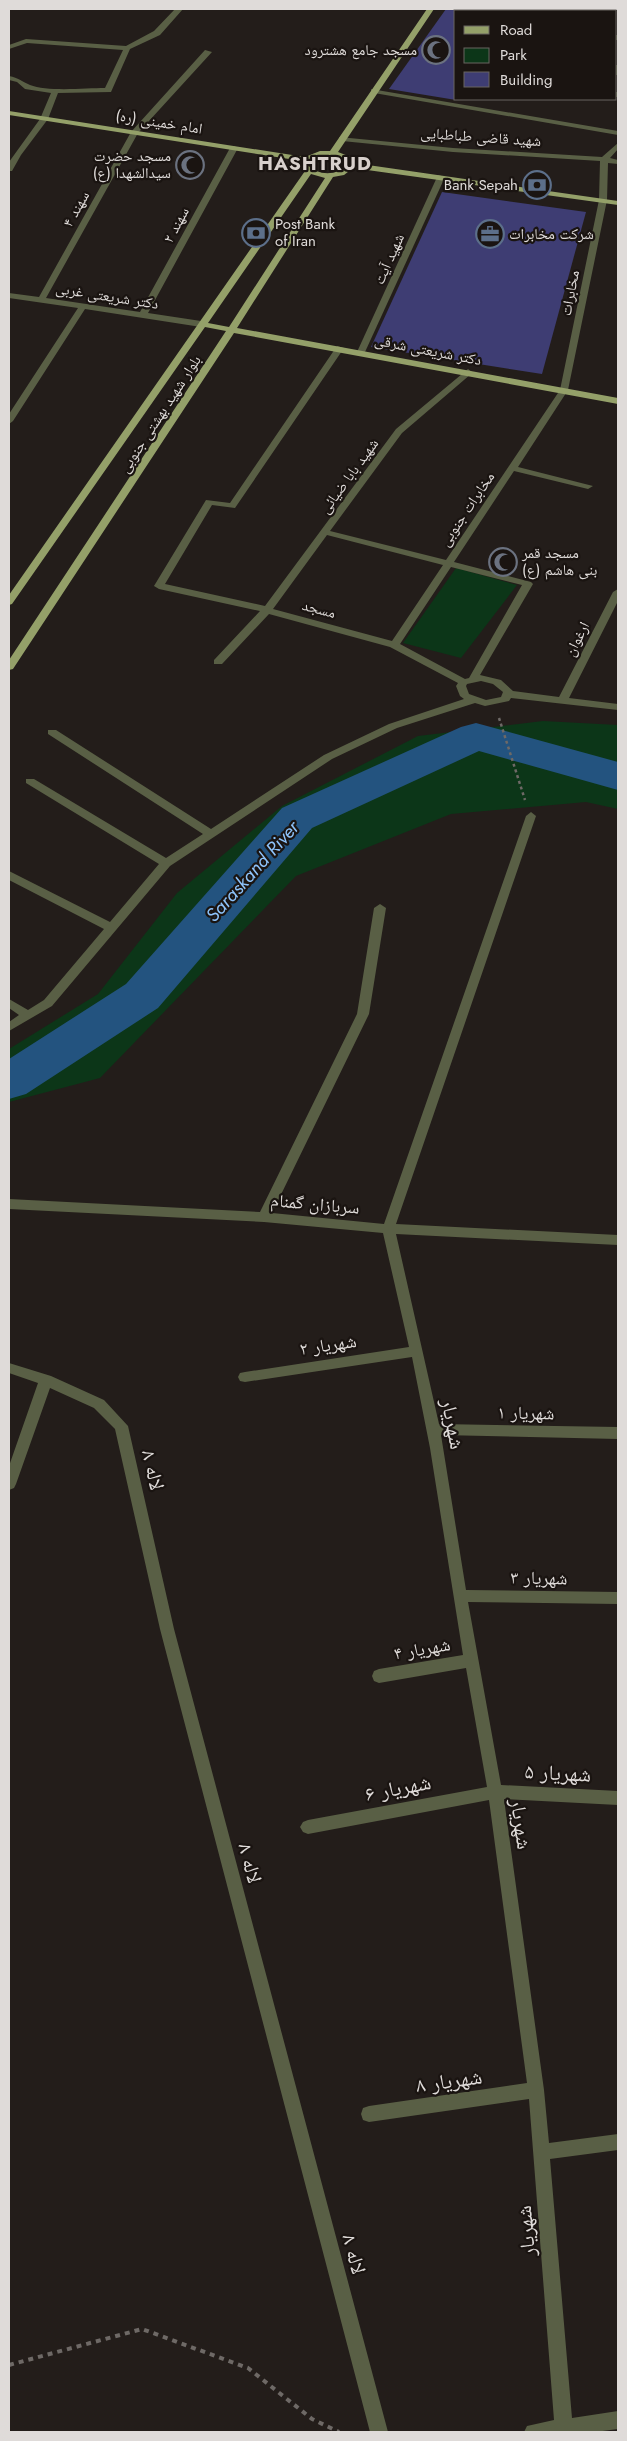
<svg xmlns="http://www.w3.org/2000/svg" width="627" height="2441" viewBox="0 0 627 2441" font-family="Jost,'Noto Naskh Arabic',sans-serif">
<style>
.green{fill:#0c3618}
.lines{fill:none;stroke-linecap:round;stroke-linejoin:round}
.river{fill:#23537f;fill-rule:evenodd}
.building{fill:#3e3d73}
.path-far1{stroke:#6e6966;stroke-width:2.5;stroke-dasharray:3 3;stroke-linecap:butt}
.path{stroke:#6e6966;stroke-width:4;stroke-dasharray:5 5;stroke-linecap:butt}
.minor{fill:#595f45;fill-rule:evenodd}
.major{fill:#94a069;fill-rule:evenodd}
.labels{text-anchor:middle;stroke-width:4.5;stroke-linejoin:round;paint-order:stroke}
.far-poi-label{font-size:15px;fill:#dfdbd9;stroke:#1a1411;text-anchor:end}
.far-street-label{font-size:15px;fill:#dfdbd9;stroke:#1a1411}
.street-label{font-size:18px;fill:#dfdbd9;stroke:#1a1411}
.far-district-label{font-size:19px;font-weight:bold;letter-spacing:1px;fill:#d8d0cc;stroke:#1a1411}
.water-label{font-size:19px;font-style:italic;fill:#8ec3fa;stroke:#1a1411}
.near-street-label{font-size:21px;fill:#dfdbd9;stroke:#1a1411}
</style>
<rect width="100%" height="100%" fill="#231d1a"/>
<!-- green -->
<g class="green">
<path d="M456,568L517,585L461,658L403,643Z"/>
<path d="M543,721L618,725V809L586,802L451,814L296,876L100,1078L9,1102V1049L98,994L177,893L282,806L418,736Z"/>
</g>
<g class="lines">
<!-- river -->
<path class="river" d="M476,723L618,762V790L479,751L312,828L158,1008L26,1094L9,1099V1059L126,984L282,808L461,727Z"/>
</g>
<!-- building -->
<g class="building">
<path d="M446,9H456V100L389,89Z"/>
<path d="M442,192L586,212L542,374L371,347Z"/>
</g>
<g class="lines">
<!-- path-far1 -->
<path class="path-far1" d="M499,718L525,800"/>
<!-- path -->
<path class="path" d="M9,2365L142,2329L248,2368L312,2419L339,2432"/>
<!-- minor -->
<g class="minor">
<path d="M175,9H183L160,35L130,49L111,92L58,93L48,119L21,155L12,171H9V162L40,119L51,93L25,89L17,82L9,80V76C19,78 21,81 30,85C47,92 86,88 105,88L123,50L27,43L9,49V45L26,39L126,46L154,31Z"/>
<path d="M486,9H500L505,11H491Z"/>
<path d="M594,9H601L602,11H595Z"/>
<rect x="616" y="35" width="2" height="5"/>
<path d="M205,50L212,52L138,133L46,298L140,312L230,148L234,146L238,148L148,313L201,321L205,324L201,327L85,309L13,421L9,424V414L78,308L9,298V293L39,297L131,132Z"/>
<rect x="616" y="65" width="2" height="10"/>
<path d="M371,89L618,131V135L374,93H371Z"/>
<rect x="616" y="92" width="2" height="5"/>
<path d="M339,137L453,148L602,157L618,143V149L610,158L618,160V164L608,163L607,200L568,390L518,467L593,486L588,489L514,471L454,562L531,582L533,584L480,675L501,680L513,691L559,697L613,592L618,589V601L569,698L618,704V710L511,698L509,701L485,706L475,703L397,728L332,759L170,866L52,1006L9,1031V1022L19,1015L9,1008V999L28,1010L44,1000L104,929L9,880V871L110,922L159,864L26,783V779H34L166,858L203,834L48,734V730H56L211,829L324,755L389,724L464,699L460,696L456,686L458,683L390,647L269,614L222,664H214V660L260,611L159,589L154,586L206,500L230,503L337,346L344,348L235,508L212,505L165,584L265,606L396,429L468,369L472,372L471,374L402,433L330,531L446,560L560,390L599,200L600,161L453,152L342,141H339ZM327,535L443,565L392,641L273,609ZM451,567L522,585L469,678L465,679L400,644ZM481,681L493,684L503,692L501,697L486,700L469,694L466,686L467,684Z"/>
<path d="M438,175L445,177L365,352L358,354L357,352Z"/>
<path d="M531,812L536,816L396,1224L618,1235V1245L396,1234L439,1424L618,1427V1439L441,1435L466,1590L618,1592V1604L468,1602L501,1785L618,1791V1805L504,1799L544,2090L549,2143L618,2134V2150L550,2159L572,2418L618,2411V2429L595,2432H524L527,2426L554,2420L529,2099L369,2122L363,2120L361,2114L363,2108L369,2106L527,2083L489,1800L308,1834L303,1832L300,1827L303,1822L308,1820L487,1787L466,1668L379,1683L374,1681L372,1676L374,1671L379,1669L463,1655L430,1448L412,1357L245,1382L240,1381L238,1377L240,1373L245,1372L409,1347L383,1233L264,1222L9,1209V1199L260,1212L357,1014L374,908L380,904L386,908L369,1014L272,1213L384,1224L526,816Z"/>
<path d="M9,1363L51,1376L104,1400L128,1426L174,1629L388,2432H370L160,1629L115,1429L94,1408L50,1388L16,1484L14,1488L9,1490V1466L38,1383L9,1373Z"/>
</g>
<!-- major -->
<path class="major" d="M427,9H434L338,152L351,157L354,163L618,201V205L353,168L344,175L333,177L237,328L618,398V404L234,333L13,669L9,670V660L226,331L205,327L12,604L9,605V595L305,171L300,165L302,161L9,115V111L305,157L320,151H330ZM321,155C331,156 342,154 347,165C337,176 318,176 308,165L309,160ZM311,174L325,178L229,327L208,323Z"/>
</g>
<!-- icons -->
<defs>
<symbol id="mosque-ring" viewBox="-11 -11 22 22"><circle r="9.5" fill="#1a1411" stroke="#6b7280" stroke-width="1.5"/><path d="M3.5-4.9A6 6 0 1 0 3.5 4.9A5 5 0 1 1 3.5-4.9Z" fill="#6b7280"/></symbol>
<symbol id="bank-ring" viewBox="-11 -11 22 22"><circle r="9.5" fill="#1a1411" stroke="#5c6f8a" stroke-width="1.5"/><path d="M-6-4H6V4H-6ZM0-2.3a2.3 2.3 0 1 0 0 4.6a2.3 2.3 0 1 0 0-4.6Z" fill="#5c6f8a"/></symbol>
<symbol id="office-ring" viewBox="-11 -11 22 22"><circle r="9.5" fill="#1a1411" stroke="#5c6f8a" stroke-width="1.5"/><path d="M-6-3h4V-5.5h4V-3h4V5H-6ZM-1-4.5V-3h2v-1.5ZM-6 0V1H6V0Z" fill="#5c6f8a"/></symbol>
</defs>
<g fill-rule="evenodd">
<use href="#mosque-ring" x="420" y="34" width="32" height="32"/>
<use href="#mosque-ring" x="174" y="149" width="32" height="32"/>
<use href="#bank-ring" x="521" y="169" width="32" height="32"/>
<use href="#bank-ring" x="240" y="217" width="32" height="32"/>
<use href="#office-ring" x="474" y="218" width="32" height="32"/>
<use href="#mosque-ring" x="487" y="546" width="32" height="32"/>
</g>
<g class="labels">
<!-- far-poi labels -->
<g class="far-poi-label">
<text x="417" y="55">مسجد جامع هشترود</text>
<text x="171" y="161">مسجد حضرت<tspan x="171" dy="17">سیدالشهدا (ع)</tspan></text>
<text x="518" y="190">Bank Sepah</text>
<text x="275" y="229" text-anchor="start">Post Bank<tspan x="275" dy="17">of Iran</tspan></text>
<text x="509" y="239" text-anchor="start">شرکت مخابرات</text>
<text x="522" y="558" text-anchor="start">مسجد قمر<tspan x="522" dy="17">بنی هاشم (ع)</tspan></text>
</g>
<!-- far-street labels -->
<g class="far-street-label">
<text transform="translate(159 122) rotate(9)" y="5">امام خمینی (ره)</text>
<text transform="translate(481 137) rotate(4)" y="5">شهید قاضی طباطبایی</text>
<text transform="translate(76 209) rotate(-61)" y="5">سهند ۴</text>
<text transform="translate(176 225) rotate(-62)" y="5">سهند ۲</text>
<text transform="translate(389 259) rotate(-66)" y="5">شهید آیت</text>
<text transform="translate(570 293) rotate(-79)" y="5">مخابرات</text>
<text transform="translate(107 296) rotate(9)" y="5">دکتر شریعتی غربی</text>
<text transform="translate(428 350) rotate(11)" y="5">دکتر شریعتی شرقی</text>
<text transform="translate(160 414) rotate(-57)" y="5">بلوار شهید بهشتی جنوبی</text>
<text transform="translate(349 476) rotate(-54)" y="5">شهيد بابا ضيائی</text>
<text transform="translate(467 509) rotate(-56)" y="5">مخابرات جنوبی</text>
<text transform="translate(319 609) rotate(15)" y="5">مسجد</text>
<text transform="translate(577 639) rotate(-63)" y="5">ارغوان</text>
</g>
<!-- street labels -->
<g class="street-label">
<text transform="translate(315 1204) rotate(5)" y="6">سربازان گمنام</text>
<text transform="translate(328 1345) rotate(-8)" y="6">شهریار ۲</text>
<text transform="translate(526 1413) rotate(1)" y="6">شهریار ۱</text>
<text transform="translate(539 1578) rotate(1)" y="6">شهریار ۳</text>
<text transform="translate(422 1649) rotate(-10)" y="6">شهریار ۴</text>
</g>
<!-- far-district labels -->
<g class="far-district-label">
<text x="315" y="170">HASHTRUD</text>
</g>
<!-- water labels -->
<g class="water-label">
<text transform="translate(252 871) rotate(-48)" y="7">Saraskand River</text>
</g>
<!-- near-street labels -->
<g class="near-street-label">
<text transform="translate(453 1424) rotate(79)" y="7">شهریار</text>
<text transform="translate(153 1470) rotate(77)" y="7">لاله ۸</text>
<text transform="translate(558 1773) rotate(3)" y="7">شهریار ۵</text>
<text transform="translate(398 1788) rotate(-11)" y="7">شهریار ۶</text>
<text transform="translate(521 1824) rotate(82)" y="7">شهریار</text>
<text transform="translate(250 1863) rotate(75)" y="7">لاله ۸</text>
<text transform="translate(449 2081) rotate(-8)" y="7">شهریار ۸</text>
<text transform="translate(526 2231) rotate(-95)" y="7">شهریار</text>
<text transform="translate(354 2254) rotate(75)" y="7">لاله ۸</text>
</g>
</g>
<!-- border -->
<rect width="627" height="2441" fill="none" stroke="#dfdbd9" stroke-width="20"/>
<!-- legend -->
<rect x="454" y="10" width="162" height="90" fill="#1a1411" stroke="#696461"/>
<rect x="464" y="26" width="25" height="8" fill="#94a069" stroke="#696461"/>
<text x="500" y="35" font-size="15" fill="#dfdbd9">Road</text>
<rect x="464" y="48" width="25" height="15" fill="#0c3618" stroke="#696461"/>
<text x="500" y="60" font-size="15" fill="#dfdbd9">Park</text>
<rect x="464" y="72" width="25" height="15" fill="#3e3d73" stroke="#696461"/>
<text x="500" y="85" font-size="15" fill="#dfdbd9">Building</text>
</svg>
